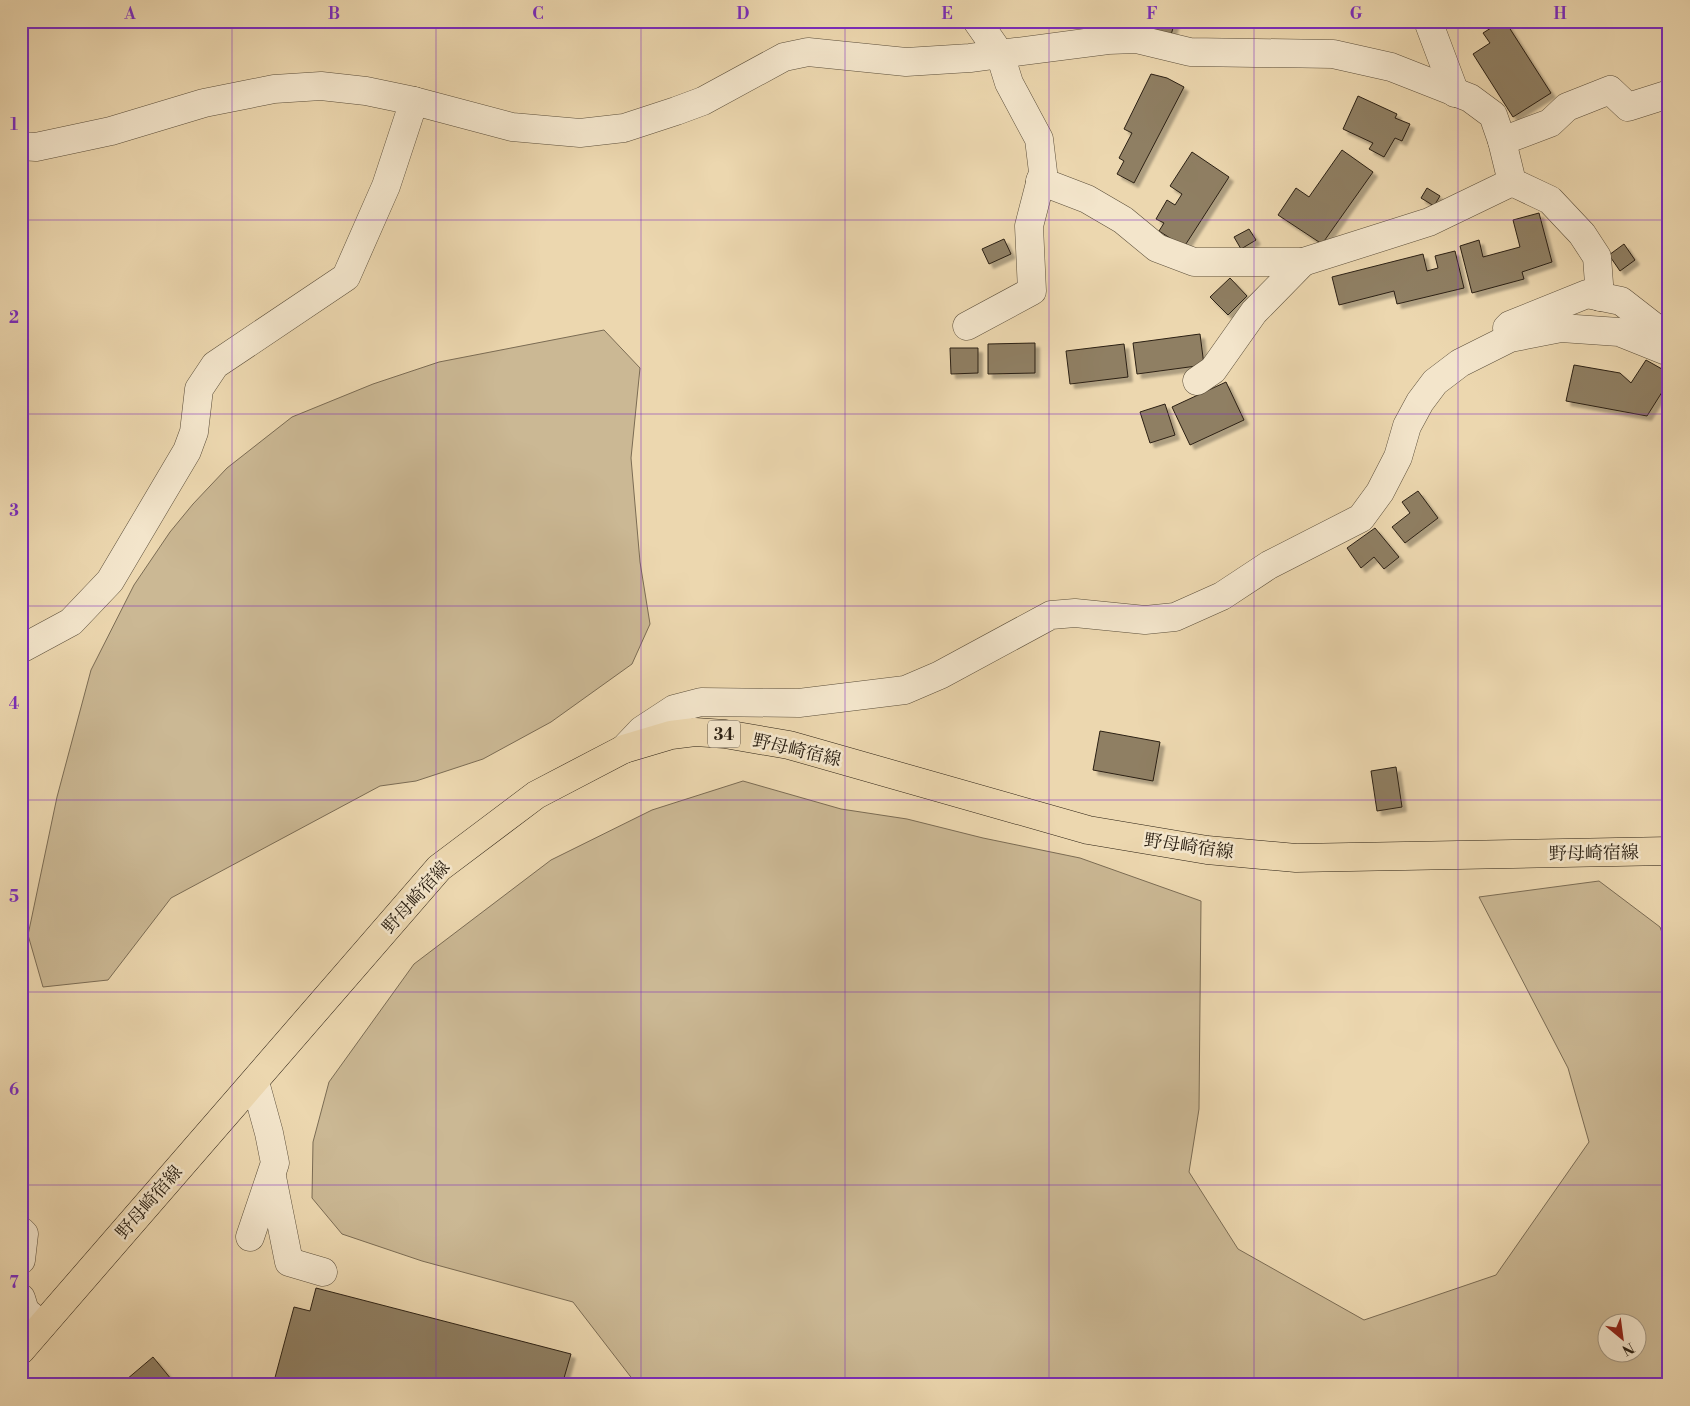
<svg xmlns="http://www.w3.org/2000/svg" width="1690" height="1406" viewBox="0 0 1690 1406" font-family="'Libre Bodoni','Noto Serif JP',serif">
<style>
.green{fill:#cbb894;stroke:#7b6c54;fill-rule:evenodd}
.building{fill:#8f7f64;stroke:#2b2013;filter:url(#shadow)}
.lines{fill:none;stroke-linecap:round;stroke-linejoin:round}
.street-casing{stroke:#5b4e3a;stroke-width:29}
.primary-casing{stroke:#2b2013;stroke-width:29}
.street{stroke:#f3e5cb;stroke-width:28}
.primary{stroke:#ecd7af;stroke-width:28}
.grid{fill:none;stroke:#7b2cbf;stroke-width:1;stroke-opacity:0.55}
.labels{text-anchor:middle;stroke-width:5;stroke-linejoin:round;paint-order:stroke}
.shield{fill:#f3e5cb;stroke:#675b4a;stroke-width:1}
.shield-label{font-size:16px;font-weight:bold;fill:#2b2013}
.street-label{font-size:18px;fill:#2b2013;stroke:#f3e5cb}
.neatline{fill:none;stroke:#7b2cbf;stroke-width:2}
.grid-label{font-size:16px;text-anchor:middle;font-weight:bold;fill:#7b2cbf}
</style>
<defs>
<filter id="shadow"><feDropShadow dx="4.5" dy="4.5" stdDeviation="1" flood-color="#0004"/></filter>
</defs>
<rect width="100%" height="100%" fill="#ecd7af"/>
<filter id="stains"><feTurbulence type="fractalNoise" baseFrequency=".004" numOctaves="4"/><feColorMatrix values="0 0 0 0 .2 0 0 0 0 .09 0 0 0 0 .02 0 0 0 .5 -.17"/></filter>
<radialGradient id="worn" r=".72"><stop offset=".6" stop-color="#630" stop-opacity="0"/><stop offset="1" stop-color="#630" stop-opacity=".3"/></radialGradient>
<!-- green -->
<g class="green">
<path d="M604,330L640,368L631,458L640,562L650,624L632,664L551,722L483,759L416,781L380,786L171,898L108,980L43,987L28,935L57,797L91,670L134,585L170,532L193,504L227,468L292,417L373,384L439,362Z"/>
<path d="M743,781L841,809L907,819L983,838L1080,858L1201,901L1199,1109L1189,1172L1238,1249L1364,1320L1496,1275L1589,1142L1568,1068L1479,897L1599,881L1660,927L1669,952V1385H637L573,1302L422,1261L342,1234L312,1198L313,1142L329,1082L414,964L551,860L652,810ZM1608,1324H1638V1354H1608Z"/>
</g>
<!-- building -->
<g class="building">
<path d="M1150,21H1175L1171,35L1148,28Z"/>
<path d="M1502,21H1505L1551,93L1513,117L1473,54L1490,43L1483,33Z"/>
<path d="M1151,74L1167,78L1184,87L1134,183L1117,174L1124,161L1119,158L1132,133L1124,129Z"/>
<path d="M1358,96L1397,114L1395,118L1410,124L1402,141L1395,138L1384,157L1369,149L1373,143L1343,129Z"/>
<path d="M1342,150L1373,172L1322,244L1278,215L1296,188L1309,197Z"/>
<path d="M1192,152L1229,177L1184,247L1159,231L1164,223L1156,219L1167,200L1175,205L1182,194L1170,186Z"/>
<path d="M1427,188L1440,196L1434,206L1421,198Z"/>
<path d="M1539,213L1552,262L1522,272L1524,279L1472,293L1460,246L1479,240L1483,257L1520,247L1513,220Z"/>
<path d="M1249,229L1256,240L1241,249L1234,237Z"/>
<path d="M1004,239L1011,254L989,264L982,249Z"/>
<path d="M1624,244L1635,260L1620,271L1609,255Z"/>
<path d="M1455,251L1464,288L1397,304L1394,291L1339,305L1332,277L1423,254L1427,271L1438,268L1435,256Z"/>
<path d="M1230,278L1247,296L1228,315L1210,297Z"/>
<path d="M1200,334L1204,365L1137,374L1133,343Z"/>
<path d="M1035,343V373L988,374V344Z"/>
<path d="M1124,344L1128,377L1070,384L1066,351Z"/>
<path d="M950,348H978V373L951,374Z"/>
<path d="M1646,360L1669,373V381L1647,416L1566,401L1574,365L1620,373L1631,383Z"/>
<path d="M1226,382L1244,420L1190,445L1172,407Z"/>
<path d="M1165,404L1175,435L1150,443L1140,412Z"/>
<path d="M1418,491L1438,518L1405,543L1392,527L1410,513L1402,502Z"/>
<path d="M1375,528L1399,557L1384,569L1374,557L1361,568L1347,548Z"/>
<path d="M1100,731L1160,742L1153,781L1093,770Z"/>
<path d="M1396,767L1402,807L1377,811L1371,771Z"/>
<path d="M316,1288L571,1354L564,1378L580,1383L579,1385H273L294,1307L310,1311Z"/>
<path d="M153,1357L176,1385H120Z"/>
<path d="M101,1377L107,1385H93Z"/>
</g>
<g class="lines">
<defs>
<g id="street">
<path d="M1428,21L1455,93"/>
<path d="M1502,141L1550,123L1567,107L1610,90L1628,107L1669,94"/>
<path d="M21,146L36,147L111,131L204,103L274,89L321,86L366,91L414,101L512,127L580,133L624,128L676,111L703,101L784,57L808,52L906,62L970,58L1108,40L1136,39L1190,52L1333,54L1391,67L1470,98L1493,115L1502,141L1512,182L1550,200L1582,234L1597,257L1600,297"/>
<path d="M1040,181L1087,199L1123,220L1157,248L1194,262H1303L1429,222L1512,182"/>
<path d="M967,326L1032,291L1029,226L1043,172L1039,139L1009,83L1000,54L977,21"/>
<path d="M1507,328L1510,325L1587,294L1621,301L1666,336L1669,343"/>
<path d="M1197,381L1213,370L1254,312L1303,262"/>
<path d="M21,649L71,622L110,581L187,451L194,432L199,389L215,365L346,277L386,186L414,101"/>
<path d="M624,749L642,730L674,709L701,702L799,703L905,690L940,675L1051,615L1075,613L1145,620L1175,617L1222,596L1269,565L1361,518L1380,492L1398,457L1407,426L1420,402L1435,382L1460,363L1510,338L1561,328L1619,332L1669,352"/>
<path d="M272,1177L289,1262L323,1272"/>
<path d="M21,1231L24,1234L21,1260"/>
<path d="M250,1237L275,1163L269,1133L255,1082"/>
<path d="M21,1298L25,1311L42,1325"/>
</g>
<path id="primary" d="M21,1350L439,868L536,795L624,749L671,735L695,732L725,734L789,745L1088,830L1207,850L1296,858L1669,851"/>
</defs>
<!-- street casing -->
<use href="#street" class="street-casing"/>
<!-- primary casing -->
<use href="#primary" class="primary-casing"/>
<!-- street -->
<use href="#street" class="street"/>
<!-- primary -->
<use href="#primary" class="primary"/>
</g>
<!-- grid -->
<path class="grid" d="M232,21V1385M436,21V1385M641,21V1385M845,21V1385M1049,21V1385M1254,21V1385M1458,21V1385M21,220H1669M21,414H1669M21,606H1669M21,800H1669M21,992H1669M21,1185H1669"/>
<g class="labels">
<!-- shield labels -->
<rect class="shield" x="708" y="720.5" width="32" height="27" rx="4"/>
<g class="shield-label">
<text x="724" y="740">34</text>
</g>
<!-- street labels -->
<g class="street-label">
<text transform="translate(797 750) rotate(13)" y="6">野母崎宿線</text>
<text transform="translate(1189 846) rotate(8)" y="6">野母崎宿線</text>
<text transform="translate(1594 853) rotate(-1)" y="6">野母崎宿線</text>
<text transform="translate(416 897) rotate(-48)" y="6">野母崎宿線</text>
<text transform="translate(149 1202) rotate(-49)" y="6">野母崎宿線</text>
</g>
</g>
<!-- margin -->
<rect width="1690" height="1406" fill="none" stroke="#ecd7af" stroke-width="55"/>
<!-- north arrow -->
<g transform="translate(1622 1338) rotate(151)"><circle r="24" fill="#f3e5cb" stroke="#a39681"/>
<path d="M0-4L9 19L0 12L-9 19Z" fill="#8f2418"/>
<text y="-8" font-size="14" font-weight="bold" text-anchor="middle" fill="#2b2013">N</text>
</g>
<rect x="28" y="28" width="1634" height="1350" class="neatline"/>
<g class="grid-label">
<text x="130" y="19">A</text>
<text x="334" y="19">B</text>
<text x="538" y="19">C</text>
<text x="743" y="19">D</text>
<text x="947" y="19">E</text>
<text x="1152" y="19">F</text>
<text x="1356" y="19">G</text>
<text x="1560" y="19">H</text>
<text x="14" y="130">1</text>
<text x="14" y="323">2</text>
<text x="14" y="516">3</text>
<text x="14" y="709">4</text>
<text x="14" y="902">5</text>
<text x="14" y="1095">6</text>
<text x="14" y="1288">7</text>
</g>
<rect width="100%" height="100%" filter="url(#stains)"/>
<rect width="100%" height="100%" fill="url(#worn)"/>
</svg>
